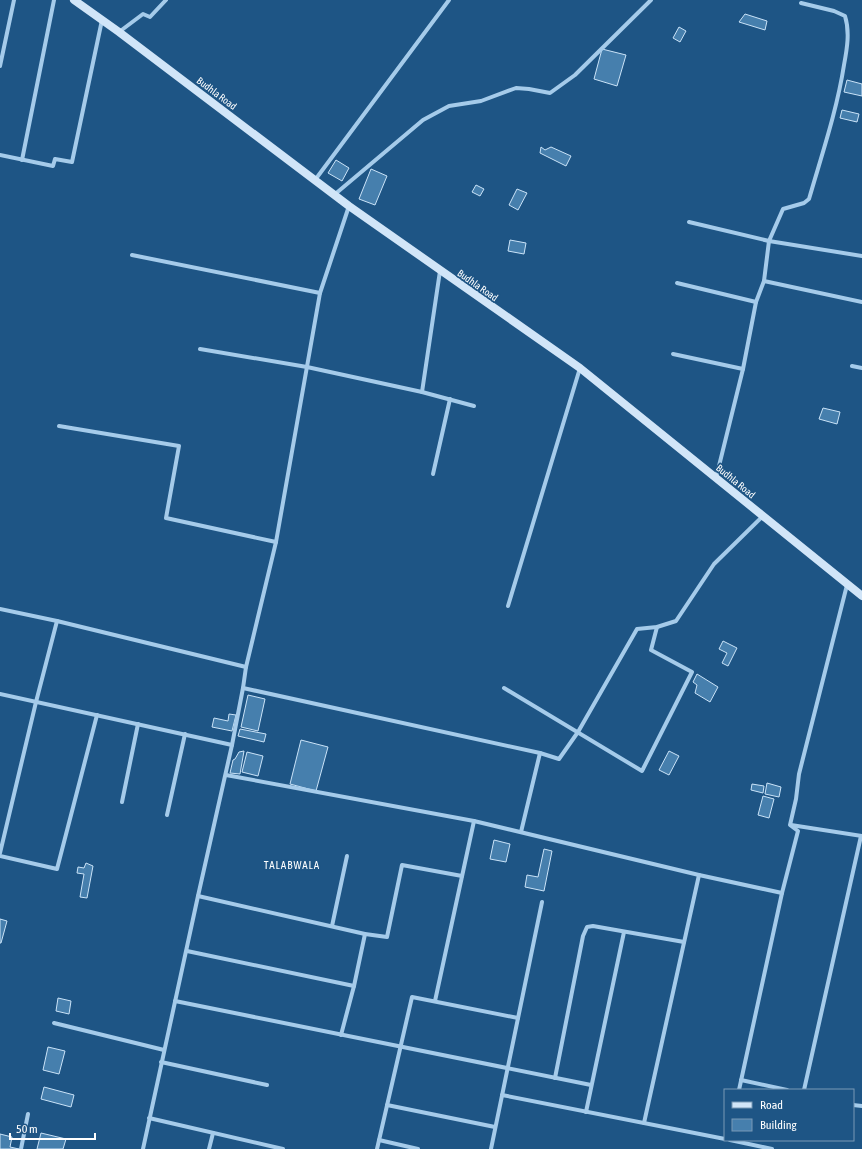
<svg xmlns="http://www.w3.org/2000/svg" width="862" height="1149" viewBox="0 0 862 1149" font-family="'Asap Condensed',sans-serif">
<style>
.building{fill:#467fad;stroke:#cae3f8}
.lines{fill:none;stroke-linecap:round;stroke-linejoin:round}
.minor{stroke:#a5cbea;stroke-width:4}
.secondary{stroke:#d1e5f8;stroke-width:8}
.labels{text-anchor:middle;stroke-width:3.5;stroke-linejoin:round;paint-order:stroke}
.street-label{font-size:10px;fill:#fff;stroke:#1e5585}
.neighbourhood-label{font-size:11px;letter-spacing:1px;fill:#fff;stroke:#1e5585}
</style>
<rect width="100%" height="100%" fill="#1e5585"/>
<!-- building -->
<g class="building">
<path d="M745,14L767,21L765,30L739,22Z"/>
<path d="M679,27L686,31L680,42L673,38Z"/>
<path d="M602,49L626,55L617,86L594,79Z"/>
<path d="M847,80L862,84V96L844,92Z"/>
<path d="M842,110L859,114L857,122L840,118Z"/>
<path d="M541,147L545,150L551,147L571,156L566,166L540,153Z"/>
<path d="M336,160L349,168L342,181L328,173Z"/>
<path d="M371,169L387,176L375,205L359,199Z"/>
<path d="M476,185L484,189L480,196L472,192Z"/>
<path d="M517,189L527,193L518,210L509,205Z"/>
<path d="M510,240L526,243L524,254L508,251Z"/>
<path d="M823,408L840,412L837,424L819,419Z"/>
<path d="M723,641L737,648L728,666L722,663L727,653L719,649Z"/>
<path d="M697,674L718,687L710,702L695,693L697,685L693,682Z"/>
<path d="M248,695L265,699L258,731L241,727Z"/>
<path d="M229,714L236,715L232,731L212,727L214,718L228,721Z"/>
<path d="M240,729L266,734L264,742L238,736Z"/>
<path d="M301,740L328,747L316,791L290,784Z"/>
<path d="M244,751L240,774L230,773L233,760L235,759L239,752Z"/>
<path d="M669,751L679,756L669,775L659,770Z"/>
<path d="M247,752L263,756L258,776L242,772Z"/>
<path d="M767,783L781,787L779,797L765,794Z"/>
<path d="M752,784L764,786L763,793L751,790Z"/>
<path d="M763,796L774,799L769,818L758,815Z"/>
<path d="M494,840L510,844L506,862L490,859Z"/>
<path d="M544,849L552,851L544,891L525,887L527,875L538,877Z"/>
<path d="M86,863L93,866L87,898L80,897L84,874L77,873L78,867L84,868Z"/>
<path d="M0,919L7,921L1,943H0Z"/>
<path d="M58,998L71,1001L69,1014L56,1011Z"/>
<path d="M48,1047L65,1051L59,1074L43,1070Z"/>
<path d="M44,1087L74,1095L71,1107L41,1099Z"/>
<path d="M41,1133L66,1139L63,1149H37Z"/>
<path d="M0,1134L12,1137L10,1147L19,1149H0Z"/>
</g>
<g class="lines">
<!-- minor -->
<g class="minor">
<path d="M119,32L143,14L150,17L166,0"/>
<path d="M0,66L14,0"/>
<path d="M0,155L53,166L55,159L72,162L102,20"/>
<path d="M22,160L54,0"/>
<path d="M315,180L449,0"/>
<path d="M334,195L423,120L449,106L481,101L516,88L529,89L550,93L575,75L651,0"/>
<path d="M689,222L769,241L862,256"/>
<path d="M132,255L320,293"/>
<path d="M764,281L862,302"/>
<path d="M677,283L756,302"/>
<path d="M200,349L307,367L422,392L474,406"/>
<path d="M673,354L743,369"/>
<path d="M852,366L862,368"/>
<path d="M422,392L440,271"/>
<path d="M59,426L179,446L166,518L276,542"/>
<path d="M433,474L450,399"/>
<path d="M716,478L743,369L756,302L764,281L769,241L783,209L804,203L809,199C822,154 837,110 844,65C847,49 850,32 845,16L834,11L801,3"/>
<path d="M508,606L580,368"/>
<path d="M0,609L57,621L246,667"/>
<path d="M243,688L540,753L559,759L578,732L637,629L657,627L676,621L714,564L763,516"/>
<path d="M504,688L642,771L692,672L651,650L657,627"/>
<path d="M0,694L232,745"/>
<path d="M226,775L474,821L699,875L782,893"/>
<path d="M122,802L138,724"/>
<path d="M167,815L185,734"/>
<path d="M791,825L862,836"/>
<path d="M521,832L540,753"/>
<path d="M0,853L36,702L57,621"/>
<path d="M0,856L57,869L97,715"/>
<path d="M198,896L365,934L387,937L402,865L462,876"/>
<path d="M332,926L347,856"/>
<path d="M187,951L354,986"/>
<path d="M175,1001L591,1085"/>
<path d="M435,1001L474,821"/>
<path d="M54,1023L164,1050"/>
<path d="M341,1035L354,986L365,934"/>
<path d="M161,1062L267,1085"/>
<path d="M555,1078L583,936L587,927L593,926L684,942"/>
<path d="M741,1080L787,1090"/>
<path d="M739,1090L782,893L798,831L790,825L796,799L799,774L847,585"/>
<path d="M804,1090L861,836"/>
<path d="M502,1095L725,1139"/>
<path d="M387,1105L495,1127"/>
<path d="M853,1105L862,1106"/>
<path d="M586,1112L624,932"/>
<path d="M149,1118L283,1149"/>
<path d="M644,1123L699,875"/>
<path d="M379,1140L418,1149"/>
<path d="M730,1140L772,1149"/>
<path d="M21,1149L28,1114"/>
<path d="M143,1149L198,896L232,745L243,688L246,667L276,542L320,293L349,206"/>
<path d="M209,1149L213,1133"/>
<path d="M377,1149L412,997L518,1018"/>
<path d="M491,1149L542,902"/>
</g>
<!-- secondary -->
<path class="secondary" d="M74,0L119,32L349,206L580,368L862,596"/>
</g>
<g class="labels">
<!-- street labels -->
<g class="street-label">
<text transform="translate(217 93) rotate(37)" y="4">Budhla Road</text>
<text transform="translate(478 285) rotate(35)" y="4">Budhla Road</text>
<text transform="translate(736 481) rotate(39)" y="4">Budhla Road</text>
</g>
<!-- neighbourhood labels -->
<g class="neighbourhood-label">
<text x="292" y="869">TALABWALA</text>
</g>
</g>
<!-- legend -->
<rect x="724" y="1089" width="130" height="52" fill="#1e5585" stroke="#7899b6"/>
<rect x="732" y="1102" width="20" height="6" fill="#d1e5f8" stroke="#7899b6"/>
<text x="760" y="1109" font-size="12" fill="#ffffff">Road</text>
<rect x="732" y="1119" width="20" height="12" fill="#467fad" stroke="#7899b6"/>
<text x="760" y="1129" font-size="12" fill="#ffffff">Building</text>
<!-- scale -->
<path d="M10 1133v6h85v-6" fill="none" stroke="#ffffff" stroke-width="2"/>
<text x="16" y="1133" font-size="12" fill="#ffffff" stroke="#1e5585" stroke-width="3" paint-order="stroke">50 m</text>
</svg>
